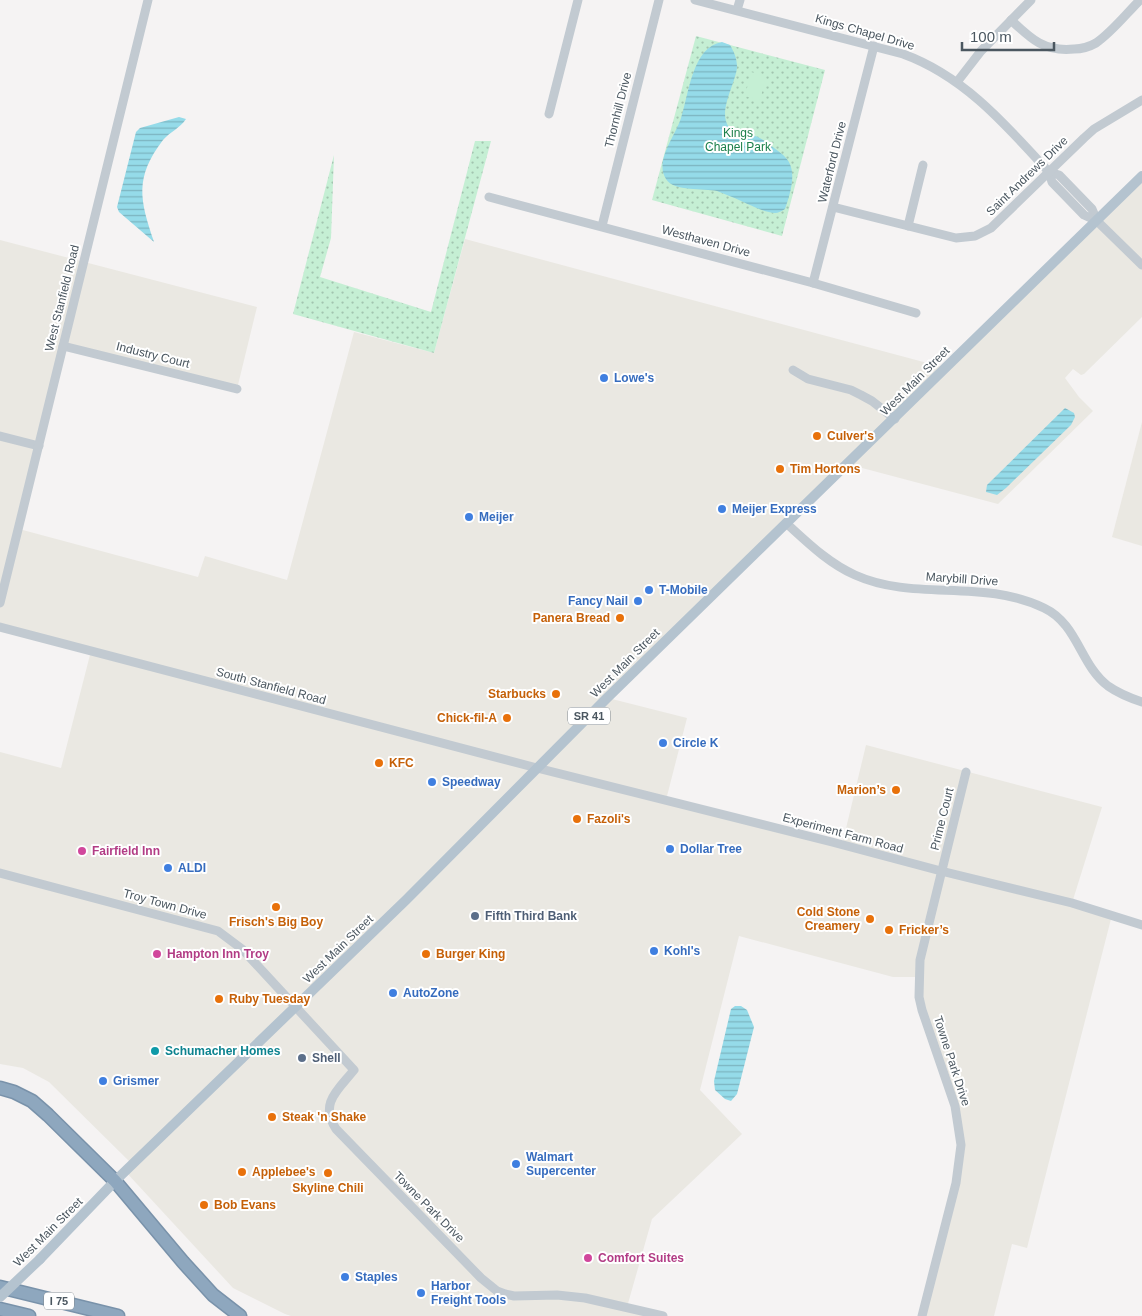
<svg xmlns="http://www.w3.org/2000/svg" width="1142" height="1316" viewBox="0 0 1142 1316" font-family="Helvetica,sans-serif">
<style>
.commercial{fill:#eae8e2}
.grass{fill:url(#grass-dots)}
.garden{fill:#c5efd4}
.water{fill:url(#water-rules)}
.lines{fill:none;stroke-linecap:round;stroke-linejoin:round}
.highway-casing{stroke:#7992aa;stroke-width:15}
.minor{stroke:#c2cad1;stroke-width:9}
.major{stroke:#b4c3cf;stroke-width:10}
.highway{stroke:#8ea7be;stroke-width:12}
.major-bridge{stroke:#b4c3cf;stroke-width:10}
.shop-dot{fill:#3f7fe0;stroke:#fff;stroke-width:2}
.food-dot{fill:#e8710a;stroke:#fff;stroke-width:2}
.hotel-dot{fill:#d1479c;stroke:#fff;stroke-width:2}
.service-dot{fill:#5c6f8a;stroke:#fff;stroke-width:2}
.culture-dot{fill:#0f9aa8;stroke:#fff;stroke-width:2}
.labels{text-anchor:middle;stroke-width:4;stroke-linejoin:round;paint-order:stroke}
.shield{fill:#fff;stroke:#818990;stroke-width:1}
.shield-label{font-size:11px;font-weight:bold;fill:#4b5760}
.street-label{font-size:12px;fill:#4b5760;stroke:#fff}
.park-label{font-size:12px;fill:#1d804b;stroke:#fff}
.shop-label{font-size:12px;font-weight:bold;fill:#366cbe;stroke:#fff;text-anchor:start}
.food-label{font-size:12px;font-weight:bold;fill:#c56008;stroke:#fff;text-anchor:start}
.hotel-label{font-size:12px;font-weight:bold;fill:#b23c85;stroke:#fff;text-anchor:start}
.service-label{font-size:12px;font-weight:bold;fill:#4e5e75;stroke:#fff;text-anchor:start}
.culture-label{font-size:12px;font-weight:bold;fill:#0d838f;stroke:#fff;text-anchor:start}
</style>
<defs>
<pattern id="grass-dots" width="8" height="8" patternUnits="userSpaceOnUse" patternTransform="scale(1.25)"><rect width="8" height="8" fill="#c5efd4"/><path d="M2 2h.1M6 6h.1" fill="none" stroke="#a2c4af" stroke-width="1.8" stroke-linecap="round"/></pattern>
<pattern id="water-rules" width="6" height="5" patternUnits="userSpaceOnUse" patternTransform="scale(1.25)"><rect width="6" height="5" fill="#95dbe9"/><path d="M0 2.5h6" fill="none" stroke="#7cb4c0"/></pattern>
</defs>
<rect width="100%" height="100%" fill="#f5f3f3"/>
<!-- commercial -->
<g class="commercial">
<path d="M1142,176V317L1084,374L1081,375L1073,369L1065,378L1079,397L1093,411L998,504L847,464L608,698L687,718L666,800L842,845L866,745L1102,807L1072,903L1112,915L1027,1248L1012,1244L994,1316H922L956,1183L958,1124L941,1068L918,977H893L739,936L700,1090L742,1134L652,1219L627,1307L663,1316H291L285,1314L233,1288L125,1171L132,1164L49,1082L23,1068L0,1064V752L61,768L91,651L0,627V240L257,307L237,389L63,346L19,529L198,577L205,556L287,580L354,332L434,353L465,239L946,368Z"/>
<path d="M1142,422V546L1112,537Z"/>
</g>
<!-- grass -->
<g class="grass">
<path d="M696,36L825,70L782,236L652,200Z"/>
<path d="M475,141H491L434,353L293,314L334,155L331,238L320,277L431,312Z"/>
</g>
<!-- garden -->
<path class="garden" d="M751,72L766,76L760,100L745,96Z"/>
<!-- water -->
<g class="water">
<path d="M722,42L730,45C734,52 737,58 737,67C736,83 717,112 729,127C736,135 749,133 758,137C764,140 769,144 774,148C778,151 783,154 786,158C798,171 790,194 785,209C782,211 778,213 775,213C763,213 743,201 732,197C727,195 722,193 717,191C704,188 674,192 666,179C654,161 676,135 681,118C689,94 692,47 722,42Z"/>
<path d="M179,117L186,119C180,128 170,132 163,140C134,178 140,200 154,242L119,212L117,207L136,132L140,128Z"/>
<path d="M1065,408L1074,413L1075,417L1071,425L1006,488L997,495L986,492L987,485Z"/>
<path d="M735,1006H741L747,1010L754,1027L737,1094L731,1101L725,1099L715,1090L714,1081L731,1009Z"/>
</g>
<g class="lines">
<defs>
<g id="highway">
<path d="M0,1088L14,1092L32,1101L48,1115L115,1181L183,1262L213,1295L240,1316"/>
<path d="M0,1287L118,1316"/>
<path d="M0,1309L29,1316"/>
</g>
</defs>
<!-- highway casing -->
<use href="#highway" class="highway-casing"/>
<!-- minor -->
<g class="minor">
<path d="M695,0L903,54C964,76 1006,125 1049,172L1059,175L1092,209L1097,221L1142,265"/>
<path d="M737,10L740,0"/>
<path d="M1011,20C1031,39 1044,52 1074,49C1082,49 1089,47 1096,43C1112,32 1126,14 1140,0"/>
<path d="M957,82L981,51L1031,0"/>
<path d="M549,114L578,0"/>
<path d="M1049,172L1052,182L1084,215L1097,221"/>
<path d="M489,197L813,283L916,313"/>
<path d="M833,207L956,238L975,236L991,228L1084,138L1094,129L1142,100"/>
<path d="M602,226L659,0"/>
<path d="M908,226L923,165"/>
<path d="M813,283L874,46"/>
<path d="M63,346L237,389"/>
<path d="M793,370L808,379L851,390L861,395L872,401L895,419"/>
<path d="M0,436L39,446"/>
<path d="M786,523C807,542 828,563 855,575C915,602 982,578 1044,608C1078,624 1080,665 1108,686C1118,693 1130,698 1142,702"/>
<path d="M0,603L148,0"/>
<path d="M0,627L537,768L832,842L941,871L1072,903L1142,925"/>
<path d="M0,873L218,931L242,949L354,1070C338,1090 319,1103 336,1129L481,1278L497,1291L505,1294L514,1296L557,1295L585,1298L663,1316"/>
<path d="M922,1316L956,1183L961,1145L955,1106L922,1010L919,997L920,960L966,772"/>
</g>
<!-- major -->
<path class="major" d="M40,1259L115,1181L406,900L607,698L1142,176"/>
<!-- highway -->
<use href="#highway" class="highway"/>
<!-- major-bridge -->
<path class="major-bridge" d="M0,1297L40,1259"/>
</g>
<!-- markers -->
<g class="shop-dot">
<circle cx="604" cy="378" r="5"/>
<circle cx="722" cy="509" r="5"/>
<circle cx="469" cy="517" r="5"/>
<circle cx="649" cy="590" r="5"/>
<circle cx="638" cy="601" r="5"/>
<circle cx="663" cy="743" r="5"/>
<circle cx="432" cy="782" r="5"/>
<circle cx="670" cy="849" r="5"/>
<circle cx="168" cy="868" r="5"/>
<circle cx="654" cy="951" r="5"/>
<circle cx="393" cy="993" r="5"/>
<circle cx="103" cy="1081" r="5"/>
<circle cx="516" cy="1164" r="5"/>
<circle cx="345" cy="1277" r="5"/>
<circle cx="421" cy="1293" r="5"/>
</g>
<g class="food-dot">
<circle cx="817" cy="436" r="5"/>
<circle cx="780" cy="469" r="5"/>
<circle cx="620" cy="618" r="5"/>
<circle cx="556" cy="694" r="5"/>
<circle cx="507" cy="718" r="5"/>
<circle cx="379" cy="763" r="5"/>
<circle cx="896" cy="790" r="5"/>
<circle cx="577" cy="819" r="5"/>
<circle cx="276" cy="907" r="5"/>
<circle cx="870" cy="919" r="5"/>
<circle cx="889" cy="930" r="5"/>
<circle cx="426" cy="954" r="5"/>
<circle cx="219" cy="999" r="5"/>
<circle cx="272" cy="1117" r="5"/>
<circle cx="242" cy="1172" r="5"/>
<circle cx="328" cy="1173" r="5"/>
<circle cx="204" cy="1205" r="5"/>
</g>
<g class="hotel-dot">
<circle cx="82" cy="851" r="5"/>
<circle cx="157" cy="954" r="5"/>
<circle cx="588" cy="1258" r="5"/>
</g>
<g class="service-dot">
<circle cx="475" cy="916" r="5"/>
<circle cx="302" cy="1058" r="5"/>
</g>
<circle class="culture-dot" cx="155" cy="1051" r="5"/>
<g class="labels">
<!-- shield labels -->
<g class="shield">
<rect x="568" y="707.5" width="42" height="17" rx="4"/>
<rect x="44" y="1292.5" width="30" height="17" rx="4"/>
</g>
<g class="shield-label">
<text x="589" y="720">SR 41</text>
<text x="59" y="1305">I 75</text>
</g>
<!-- street labels -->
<g class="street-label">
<text transform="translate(865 32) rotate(16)" y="4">Kings Chapel Drive</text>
<text transform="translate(618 110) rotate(-76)" y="4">Thornhill Drive</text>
<text transform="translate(832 162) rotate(-76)" y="4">Waterford Drive</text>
<text transform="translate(1027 176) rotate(-44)" y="4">Saint Andrews Drive</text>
<text transform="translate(706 241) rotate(15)" y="4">Westhaven Drive</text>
<text transform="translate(62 298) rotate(-76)" y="4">West Stanfield Road</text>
<text transform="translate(153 355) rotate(14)" y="4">Industry Court</text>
<text transform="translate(915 381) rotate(-45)" y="4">West Main Street</text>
<text transform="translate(962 579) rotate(4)" y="4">Marybill Drive</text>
<text transform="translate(625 663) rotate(-45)" y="4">West Main Street</text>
<text transform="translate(271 686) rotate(15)" y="4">South Stanfield Road</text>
<text transform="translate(942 819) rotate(-76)" y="4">Prime Court</text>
<text transform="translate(843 833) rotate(15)" y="4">Experiment Farm Road</text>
<text transform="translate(165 904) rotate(15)" y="4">Troy Town Drive</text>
<text transform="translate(338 949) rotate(-44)" y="4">West Main Street</text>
<text transform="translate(952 1061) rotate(72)" y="4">Towne Park Drive</text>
<text transform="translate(429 1207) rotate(45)" y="4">Towne Park Drive</text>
<text transform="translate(48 1232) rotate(-45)" y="4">West Main Street</text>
</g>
<!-- park labels -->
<g class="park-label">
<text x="738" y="137">Kings<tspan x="738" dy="14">Chapel Park</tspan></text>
</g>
<!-- shop labels -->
<g class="shop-label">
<text x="614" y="382">Lowe's</text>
<text x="732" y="513">Meijer Express</text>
<text x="479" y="521">Meijer</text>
<text x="659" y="594">T-Mobile</text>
<text x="628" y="605" text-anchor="end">Fancy Nail</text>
<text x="673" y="747">Circle K</text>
<text x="442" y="786">Speedway</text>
<text x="680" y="853">Dollar Tree</text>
<text x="178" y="872">ALDI</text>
<text x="664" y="955">Kohl's</text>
<text x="403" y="997">AutoZone</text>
<text x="113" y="1085">Grismer</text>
<text x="526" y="1161">Walmart<tspan x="526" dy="14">Supercenter</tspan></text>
<text x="355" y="1281">Staples</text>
<text x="431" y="1290">Harbor<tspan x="431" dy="14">Freight Tools</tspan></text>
</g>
<!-- food labels -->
<g class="food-label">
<text x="827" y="440">Culver's</text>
<text x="790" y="473">Tim Hortons</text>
<text x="610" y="622" text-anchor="end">Panera Bread</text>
<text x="546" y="698" text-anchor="end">Starbucks</text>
<text x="497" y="722" text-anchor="end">Chick-fil-A</text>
<text x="389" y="767">KFC</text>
<text x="886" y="794" text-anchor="end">Marion’s</text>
<text x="587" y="823">Fazoli's</text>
<text x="860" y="916" text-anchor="end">Cold Stone<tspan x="860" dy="14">Creamery</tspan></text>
<text x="276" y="926" text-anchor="middle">Frisch's Big Boy</text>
<text x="899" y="934">Fricker’s</text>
<text x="436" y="958">Burger King</text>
<text x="229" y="1003">Ruby Tuesday</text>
<text x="282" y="1121">Steak 'n Shake</text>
<text x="252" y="1176">Applebee's</text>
<text x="328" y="1192" text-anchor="middle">Skyline Chili</text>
<text x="214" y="1209">Bob Evans</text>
</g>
<!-- hotel labels -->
<g class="hotel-label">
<text x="92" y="855">Fairfield Inn</text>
<text x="167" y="958">Hampton Inn Troy</text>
<text x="598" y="1262">Comfort Suites</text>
</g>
<!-- service labels -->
<g class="service-label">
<text x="485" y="920">Fifth Third Bank</text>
<text x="312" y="1062">Shell</text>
</g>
<!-- culture labels -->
<g class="culture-label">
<text x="165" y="1055">Schumacher Homes</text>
</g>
</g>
<!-- scale -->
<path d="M962 42v8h92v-8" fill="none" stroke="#4b5760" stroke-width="2.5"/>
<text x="970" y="42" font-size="15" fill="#4b5760" stroke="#ffffff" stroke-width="4" paint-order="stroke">100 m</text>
</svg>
